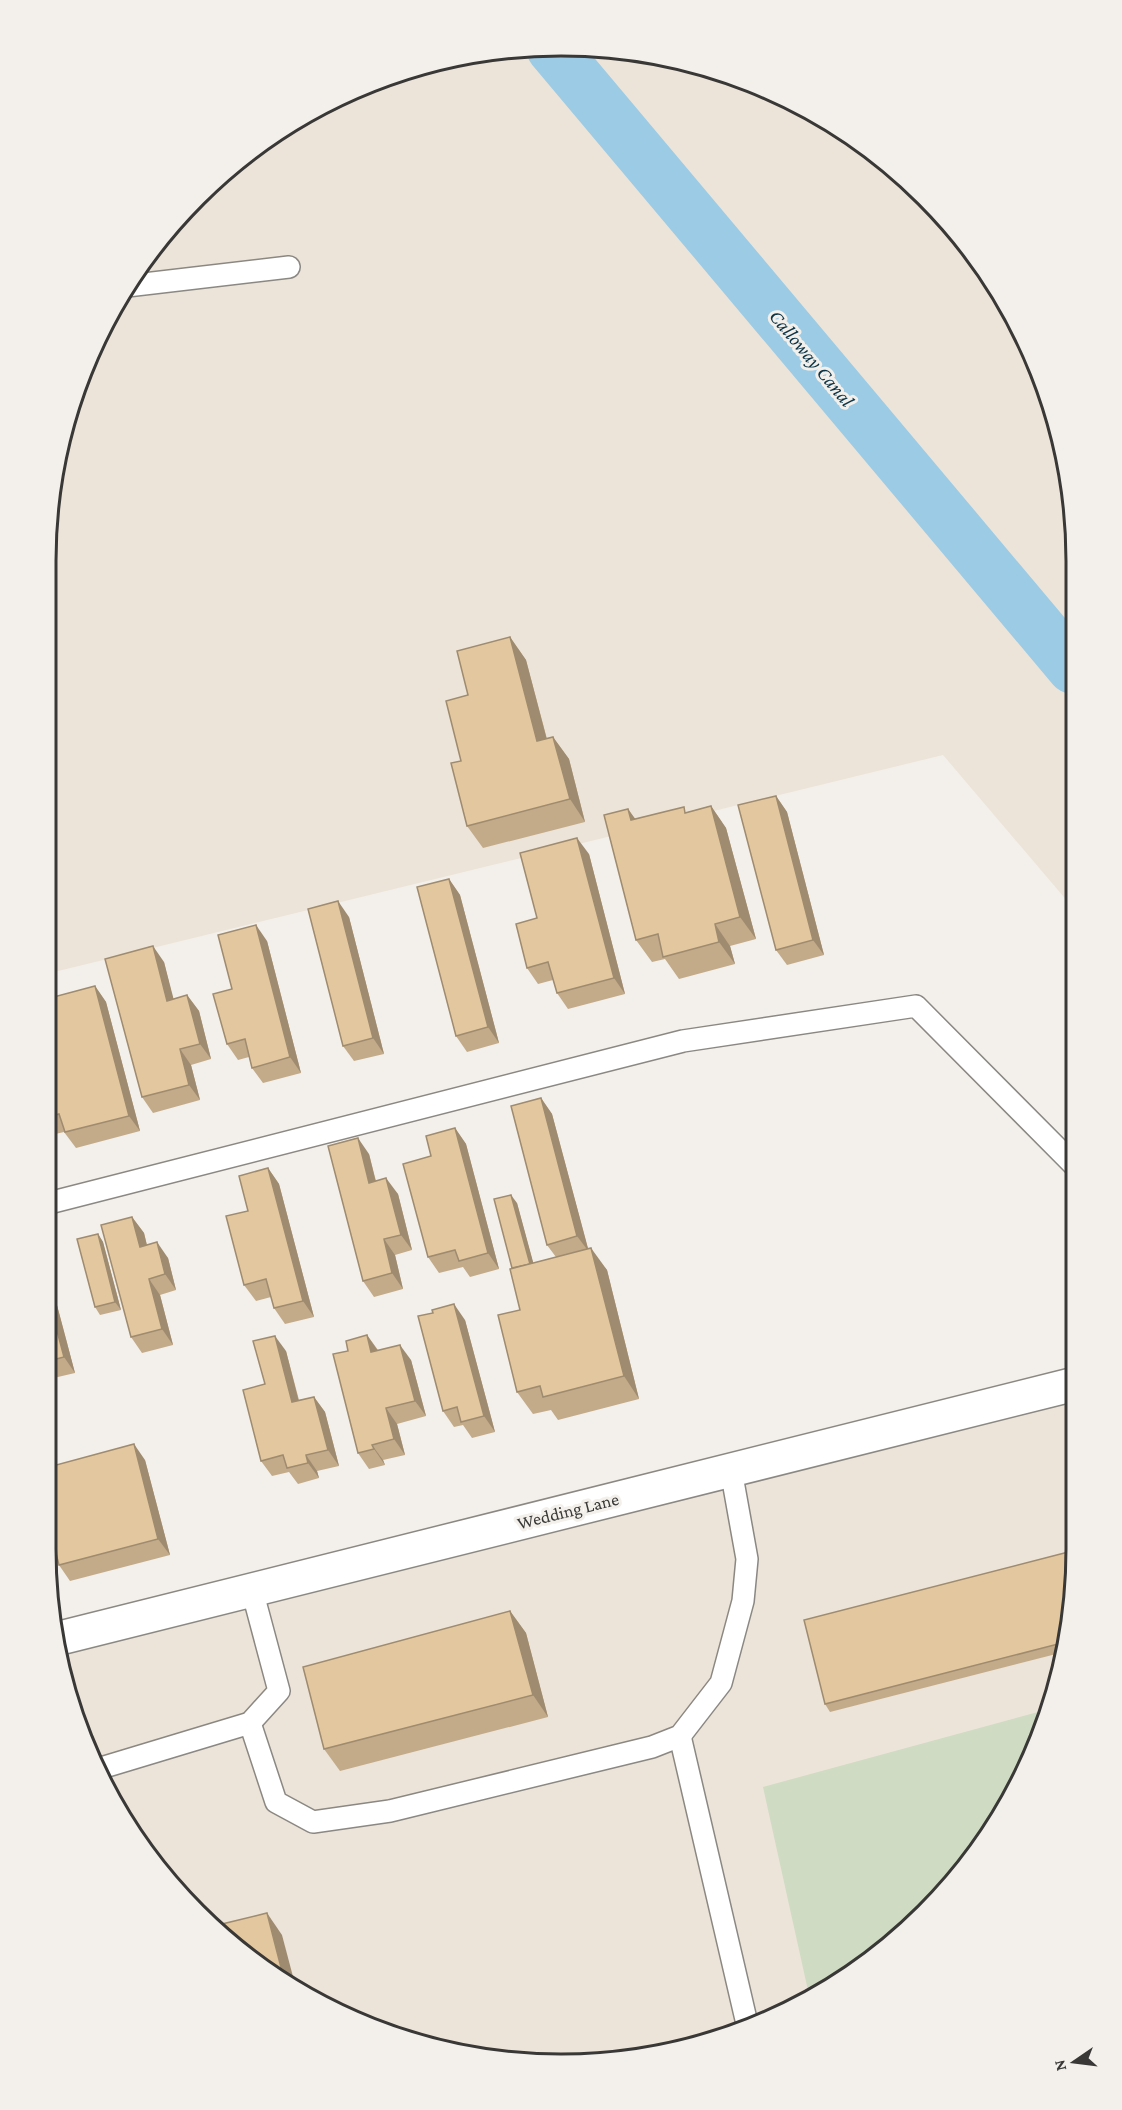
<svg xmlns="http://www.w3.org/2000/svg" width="1122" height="2110" viewBox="0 0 1122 2110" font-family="'Crimson Pro',serif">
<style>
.built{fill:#ece4d9}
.green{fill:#cfdbc2}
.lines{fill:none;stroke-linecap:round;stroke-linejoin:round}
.canal{stroke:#9ccbe5;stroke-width:52}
.service-casing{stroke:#8b8883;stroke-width:24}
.minor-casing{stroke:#8b8883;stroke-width:36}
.service{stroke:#fff;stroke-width:21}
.minor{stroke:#fff;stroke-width:33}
.wall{fill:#c3ab89}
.shaded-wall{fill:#9f8b6f}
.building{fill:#e3c79f;stroke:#9f8b6f;stroke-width:1.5}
.labels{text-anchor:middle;stroke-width:6;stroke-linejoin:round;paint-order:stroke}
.street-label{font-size:18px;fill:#393836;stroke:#f3f0eb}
.water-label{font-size:20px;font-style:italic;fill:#0c3447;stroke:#f3f0eb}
.rim{fill:none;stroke:#393836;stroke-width:3}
</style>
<rect width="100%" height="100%" fill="#f3f0eb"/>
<!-- built -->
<g class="built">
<path d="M595,46L695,63L790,98L901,173L971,247L1038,364L1073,493L1074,909L943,755L46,974V528L63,427L98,332L152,247L221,173L303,114L395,72L494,49Z"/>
<path d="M1075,1384L1076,1582L1059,1683L1024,1778L970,1863L901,1937L759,2026L595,2064L428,2048L275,1978L152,1863L73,1715L62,1649Z"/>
</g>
<!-- green -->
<path class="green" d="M1049,1709L1024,1778L970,1863L901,1937L809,1995L763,1787Z"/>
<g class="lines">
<!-- canal -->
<path class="canal" d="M552,48L1073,668"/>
<defs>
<g id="service">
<path d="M127,286L289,267"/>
<path d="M45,1204L683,1041L916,1006L1075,1166"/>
<path d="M250,1723L276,1802L313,1822L390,1811L652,1747L680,1736L721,1683L743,1601L747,1559L731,1470"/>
<path d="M680,1736L748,2028"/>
<path d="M101,1768L250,1723L279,1691L252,1590"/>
</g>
<path id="minor" d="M60,1638L1075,1384"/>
</defs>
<!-- service casing -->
<use href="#service" class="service-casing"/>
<!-- minor casing -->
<use href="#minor" class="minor-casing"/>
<!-- service -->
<use href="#service" class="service"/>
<!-- minor -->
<use href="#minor" class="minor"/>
</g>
<!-- wall -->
<g class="wall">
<path d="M510,637L526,660L547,739L553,737L569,759L585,822L483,848L467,826L461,761L468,695Z"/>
<path d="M776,796L787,812L824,955L787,965L776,950Z"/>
<path d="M711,806L726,828L756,939L730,946L735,964L679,979L665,959L652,962L636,940L628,809L635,819L688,812Z"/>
<path d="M589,854L625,994L568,1009L557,993L553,980L538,984L527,968L537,918Z"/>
<path d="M449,879L460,895L499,1043L467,1052L456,1036Z"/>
<path d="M349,917L384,1054L354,1061L343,1046Z"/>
<path d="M267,941L301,1073L263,1083L252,1068L249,1057L238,1060L227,1044L232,989Z"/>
<path d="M164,962L173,999L187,995L199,1011L211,1059L191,1065L200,1100L153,1113L142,1097Z"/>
<path d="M95,986L106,1002L140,1131L76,1148L64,1132L51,1135L45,1127L46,999Z"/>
<path d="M541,1098L552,1114L588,1249L607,1270L639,1399L558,1420L551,1410L533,1414L517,1392L520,1310L517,1203L533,1263L556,1257L547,1245Z"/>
<path d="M455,1128L466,1144L499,1269L470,1277L463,1267L439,1273L428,1257L431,1156Z"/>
<path d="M369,1154L376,1181L398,1194L412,1250L395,1255L403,1289L374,1297L363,1281Z"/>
<path d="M268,1168L279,1184L314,1317L285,1324L274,1308L271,1297L256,1301L244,1285L248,1211Z"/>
<path d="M132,1217L144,1233L147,1245L168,1258L176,1290L160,1295L173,1345L142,1353L131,1337Z"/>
<path d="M98,1234L103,1242L121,1310L100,1315L95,1307Z"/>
<path d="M45,1260L75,1373L45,1380Z"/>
<path d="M465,1320L495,1432L472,1438L463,1425L454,1427L443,1411Z"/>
<path d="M367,1335L378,1350L411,1360L426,1416L397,1424L405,1455L383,1460L385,1465L369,1469L358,1453L348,1351Z"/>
<path d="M286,1351L299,1400L314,1397L325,1412L339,1466L317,1471L319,1478L298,1484L289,1472L272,1476L261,1461L265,1384Z"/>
<path d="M145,1460L170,1555L70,1581L59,1565Z"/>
<path d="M1076,1582L1064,1652L830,1712L825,1704Z"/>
<path d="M510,1611L526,1633L548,1717L340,1771L324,1749Z"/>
</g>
<!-- shaded-wall -->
<g class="shaded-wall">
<path d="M510,637L526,660L553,763L537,741Z"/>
<path d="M553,737L569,759L585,822L570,799Z"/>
<path d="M776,796L787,812L824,955L813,940Z"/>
<path d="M711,806L726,828L756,939L740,917Z"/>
<path d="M628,809L644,831L631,820Z"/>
<path d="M577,838L589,854L625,994L614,978Z"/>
<path d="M449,879L460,895L499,1043L488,1027Z"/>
<path d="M338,901L349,917L384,1054L373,1038Z"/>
<path d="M715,924L730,946L735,964L719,942Z"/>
<path d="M256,925L267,941L301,1073L290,1057Z"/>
<path d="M153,946L164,962L178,1016L167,1001Z"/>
<path d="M95,986L106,1002L140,1131L129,1116Z"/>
<path d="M187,995L199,1011L211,1059L200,1044Z"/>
<path d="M180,1049L191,1065L200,1100L189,1085Z"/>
<path d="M541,1098L552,1114L589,1252L577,1236Z"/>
<path d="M455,1128L466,1144L499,1269L488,1253Z"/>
<path d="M358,1138L369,1154L380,1199L369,1183Z"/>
<path d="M268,1168L279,1184L314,1317L303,1301Z"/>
<path d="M386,1178L398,1194L412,1250L401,1235Z"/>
<path d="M511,1195L517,1203L538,1280L532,1272Z"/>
<path d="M132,1217L144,1233L151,1263L140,1247Z"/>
<path d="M98,1234L103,1242L121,1310L115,1302Z"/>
<path d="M384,1239L395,1255L403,1289L392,1273Z"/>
<path d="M157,1242L168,1258L176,1290L165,1274Z"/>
<path d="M591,1248L607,1270L639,1399L624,1376Z"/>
<path d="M45,1260L75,1373L64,1357L45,1286Z"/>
<path d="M149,1279L160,1295L173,1345L162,1329Z"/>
<path d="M454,1304L465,1320L495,1432L484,1416Z"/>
<path d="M367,1335L378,1351L371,1352Z"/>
<path d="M275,1336L286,1351L303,1418L292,1402Z"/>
<path d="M400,1345L411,1360L426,1416L415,1401Z"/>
<path d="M314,1397L325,1412L339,1466L328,1450Z"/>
<path d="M386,1408L397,1424L405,1455L394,1439Z"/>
<path d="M134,1444L145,1460L170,1555L158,1539Z"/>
<path d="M372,1445L383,1460L385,1465L374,1449Z"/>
<path d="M306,1455L317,1471L319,1478L308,1463Z"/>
<path d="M45,1552L54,1586L50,1580Z"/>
<path d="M510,1611L526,1633L548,1717L533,1695Z"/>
<path d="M267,1913L282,1935L296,1988L285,1983Z"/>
</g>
<!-- building -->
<g class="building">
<path d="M510,637L537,741L553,737L570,799L467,826L451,763L461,761L446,701L468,695L457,651Z"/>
<path d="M776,796L813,940L776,950L738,805Z"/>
<path d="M711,806L740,917L715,924L719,942L663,957L658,934L636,940L604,815L628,809L631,820L684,807L685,813Z"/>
<path d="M577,838L614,978L557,993L548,962L527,968L516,924L537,918L520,853Z"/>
<path d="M449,879L488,1027L456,1036L417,887Z"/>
<path d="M338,901L373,1038L343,1046L308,909Z"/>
<path d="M256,925L290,1057L252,1068L245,1039L227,1044L213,994L232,989L218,935Z"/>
<path d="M153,946L167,1001L187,995L200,1044L180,1049L189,1085L142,1097L105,959Z"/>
<path d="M95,986L129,1116L65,1132L59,1114L45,1118L46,999Z"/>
<path d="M541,1098L577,1236L547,1245L511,1106Z"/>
<path d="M455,1128L488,1253L459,1261L455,1250L428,1257L403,1164L431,1156L426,1136Z"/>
<path d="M358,1138L369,1183L386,1178L401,1235L384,1239L392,1273L363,1281L328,1146Z"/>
<path d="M268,1168L303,1301L274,1308L266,1279L244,1285L226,1216L248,1211L239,1176Z"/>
<path d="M511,1195L530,1264L512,1268L494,1199Z"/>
<path d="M132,1217L140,1247L157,1242L165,1274L149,1279L162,1329L131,1337L101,1225Z"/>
<path d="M98,1234L115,1302L95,1307L77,1239Z"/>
<path d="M591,1248L624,1376L543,1397L540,1386L517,1392L498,1315L520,1310L510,1269Z"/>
<path d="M45,1286L64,1357L45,1362Z"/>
<path d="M454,1304L484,1416L461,1422L457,1407L443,1411L418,1316L433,1313L432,1310Z"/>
<path d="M367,1335L371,1352L400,1345L415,1401L386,1408L394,1439L372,1445L374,1449L358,1453L333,1354L348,1351L346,1341Z"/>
<path d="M275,1336L292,1402L314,1397L328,1450L306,1455L308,1463L287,1468L283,1455L261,1461L243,1390L265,1384L253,1341Z"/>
<path d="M134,1444L158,1539L59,1565L45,1511V1468Z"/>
<path d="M1076,1550V1582L1066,1642L825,1704L804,1620Z"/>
<path d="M510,1611L533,1695L324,1749L303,1667Z"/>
<path d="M267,1913L285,1983L275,1978L218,1925Z"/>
</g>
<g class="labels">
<!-- street labels -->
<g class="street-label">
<text transform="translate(568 1511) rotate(-14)" y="6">Wedding Lane</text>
</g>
<!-- water labels -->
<g class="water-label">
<text transform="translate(812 358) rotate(50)" y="7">Calloway Canal</text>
</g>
</g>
<!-- crop -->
<path d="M0 0H1122V2110H0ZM561 56H561A505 505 0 0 1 1066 561V1549A505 505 0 0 1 561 2054H561A505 505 0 0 1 56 1549V561A505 505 0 0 1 561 56Z" fill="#f3f0eb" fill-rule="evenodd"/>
<path class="rim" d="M561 56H561A505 505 0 0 1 1066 561V1549A505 505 0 0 1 561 2054H561A505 505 0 0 1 56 1549V561A505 505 0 0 1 561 56Z"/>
<!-- north arrow -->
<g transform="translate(1074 2062) rotate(256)" stroke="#f3f0eb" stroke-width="4.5" paint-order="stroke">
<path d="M0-4.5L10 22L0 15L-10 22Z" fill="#393836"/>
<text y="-9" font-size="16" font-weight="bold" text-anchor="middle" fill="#393836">N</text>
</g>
</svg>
